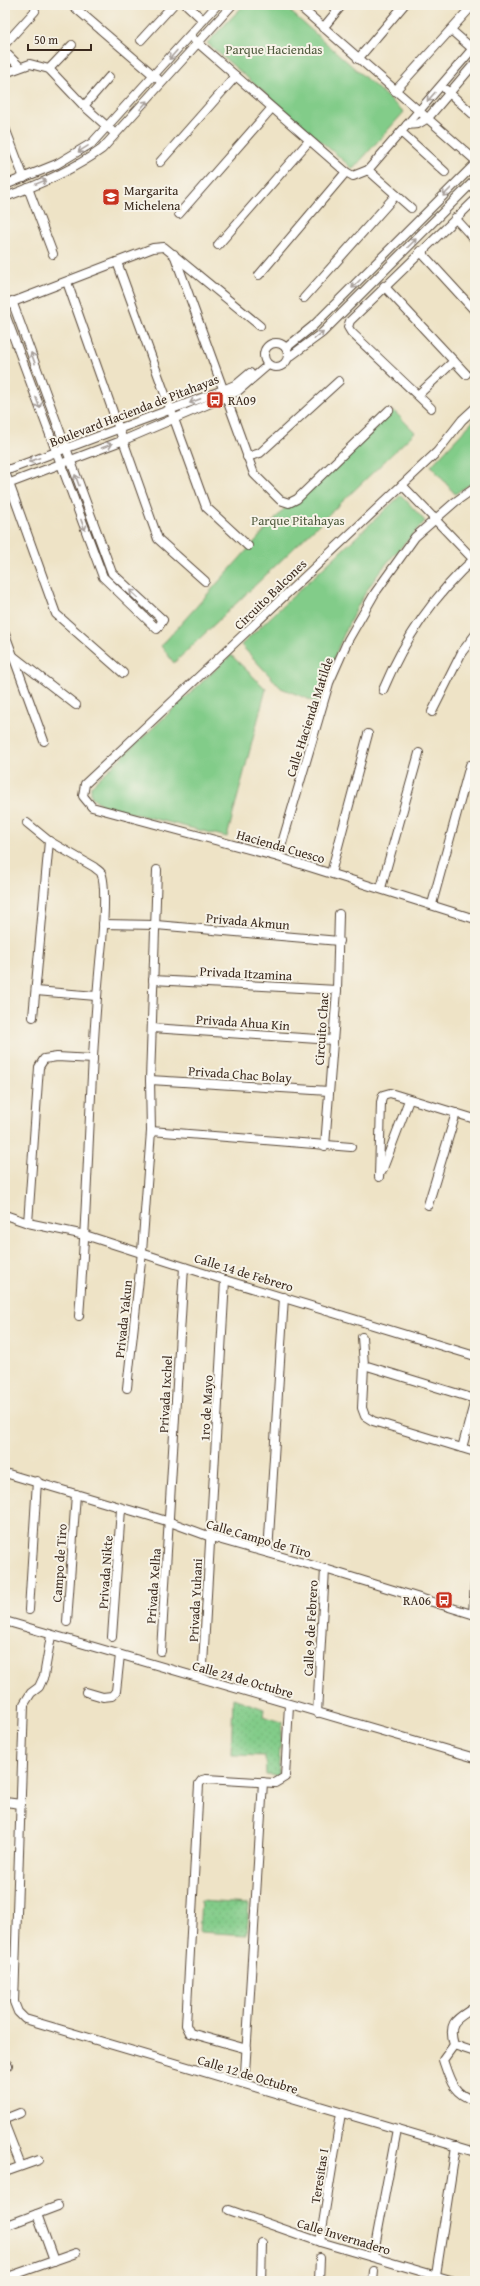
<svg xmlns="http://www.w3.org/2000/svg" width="480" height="2286" viewBox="0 0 480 2286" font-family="'Gentium Book Plus',serif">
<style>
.green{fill:#82cc89;stroke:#5e7b54}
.garden{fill:url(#garden-dots);stroke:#5e7b54}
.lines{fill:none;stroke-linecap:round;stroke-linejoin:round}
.minor-casing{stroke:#564637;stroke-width:10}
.minor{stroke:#fff;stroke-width:8}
.oneway{stroke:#a79f9a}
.labels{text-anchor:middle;stroke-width:4;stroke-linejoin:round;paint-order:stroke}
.park-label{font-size:13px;fill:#505b3e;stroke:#f7f3e8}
.poi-label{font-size:13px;fill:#3b2a1e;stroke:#f7f3e8;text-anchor:start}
.street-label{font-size:13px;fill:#3b2a1e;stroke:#f7f3e8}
</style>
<defs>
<pattern id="garden-dots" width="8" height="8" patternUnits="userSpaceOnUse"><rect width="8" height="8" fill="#82cc89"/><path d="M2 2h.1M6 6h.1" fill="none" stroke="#71af76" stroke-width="1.8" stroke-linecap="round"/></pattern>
</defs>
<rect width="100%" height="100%" fill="#f7f3e8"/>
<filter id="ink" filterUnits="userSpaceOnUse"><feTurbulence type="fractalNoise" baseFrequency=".025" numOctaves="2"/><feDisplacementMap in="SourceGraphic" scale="8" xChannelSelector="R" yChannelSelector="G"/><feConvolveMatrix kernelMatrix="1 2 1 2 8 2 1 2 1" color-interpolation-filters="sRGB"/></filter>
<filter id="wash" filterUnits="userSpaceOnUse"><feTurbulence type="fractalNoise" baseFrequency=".012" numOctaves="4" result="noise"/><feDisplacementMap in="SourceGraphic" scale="16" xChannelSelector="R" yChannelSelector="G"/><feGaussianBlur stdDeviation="0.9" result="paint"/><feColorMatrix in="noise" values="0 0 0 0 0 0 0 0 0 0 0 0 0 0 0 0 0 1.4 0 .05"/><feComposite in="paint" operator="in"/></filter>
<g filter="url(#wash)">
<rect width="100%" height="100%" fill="#eee3c6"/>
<!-- green -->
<g class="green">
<path d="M244,5H283L404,112L353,169L207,43Z"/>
<path d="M394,411L415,432L174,663L161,646L284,509Z"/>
<path d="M475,419V481L455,494L431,466Z"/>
<path d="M401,495L425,521C411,537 395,553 382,569C352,607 333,658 318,703L281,688L241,645Z"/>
<path d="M231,655L266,689L227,837L103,806L91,796V786Z"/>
</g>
<!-- garden -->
<g class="garden">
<path d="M233,1698L264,1709L263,1716L282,1722L278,1776L266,1775L265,1756L231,1755Z"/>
<path d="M201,1901L249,1904L247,1935L199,1932Z"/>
</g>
</g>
<g filter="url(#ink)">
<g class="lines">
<defs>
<g id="minor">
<path d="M72,5L158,79"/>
<path d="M187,5L203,20"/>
<path d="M298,5L475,160"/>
<path d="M323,28L342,5"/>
<path d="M451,30L475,51"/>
<path d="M190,36L346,172L353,176L368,170L475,46"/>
<path d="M141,40L173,5"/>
<path d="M5,44L35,11"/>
<path d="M5,52L20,67"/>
<path d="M358,59L404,5"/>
<path d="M49,69L72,45"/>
<path d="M5,73L30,64L49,69L84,106L111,130"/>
<path d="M446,90L475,116"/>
<path d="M395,91L473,5"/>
<path d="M84,106L109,77"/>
<path d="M407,125L418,124L428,118L475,63"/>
<path d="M5,128L24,178"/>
<path d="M401,132L445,172"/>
<path d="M160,162L236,76"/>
<path d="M368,170L411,208"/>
<path d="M5,185L57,164L92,143L217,5"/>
<path d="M28,188L53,254"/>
<path d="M5,197C39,185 73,170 102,149L232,5"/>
<path d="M179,214L271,109"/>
<path d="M455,218L475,240"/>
<path d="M218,245L309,141"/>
<path d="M420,251L475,311"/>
<path d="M174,254L254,474L280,500L289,503L297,499L389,410"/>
<path d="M117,262L206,507L248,546"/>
<path d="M259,275L346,172"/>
<path d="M67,282L158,539L205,581"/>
<path d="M384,286L466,374"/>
<path d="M304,298L396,195"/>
<path d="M5,305L153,248L164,247L260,326"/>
<path d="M5,314L103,577L157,629L163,620L112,573L12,301"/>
<circle cx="276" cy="355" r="12"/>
<path d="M286,348L313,326L475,164"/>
<path d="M288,358L322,333L475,180"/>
<path d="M418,395L454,361"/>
<path d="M431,408L351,332L348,327L350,321L475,200"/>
<path d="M475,408L462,420L437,452L85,784L83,796L92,807L278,857L475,919"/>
<path d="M247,457L260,453L339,381"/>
<path d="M5,471L223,390L237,384L250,373"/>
<path d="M5,472L56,614L123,673"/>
<path d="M5,485L124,440L225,397L238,391L268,365"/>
<path d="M402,485L475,561"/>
<path d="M5,634L44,741"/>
<path d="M13,656L76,705"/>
<path d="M383,690C404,640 435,594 475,558"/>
<path d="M432,712L462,652L475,635"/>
<path d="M27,823L49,841L94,867C96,869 100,871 101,873C107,884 103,928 102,942C89,1066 89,1191 79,1316"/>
<path d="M278,857L329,683L348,640L375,593L415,537L455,502L475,488"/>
<path d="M331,873L368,734"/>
<path d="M381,888L419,753"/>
<path d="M432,904L470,765"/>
<path d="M103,924L156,925L339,941"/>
<path d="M153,980L337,990"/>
<path d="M36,991L96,996"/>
<path d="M33,1017L49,841"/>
<path d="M152,1028L333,1040"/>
<path d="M150,1080L329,1091"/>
<path d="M151,1131L351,1147"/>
<path d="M325,1146L337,990L339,914"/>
<path d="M382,1171L409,1100"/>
<path d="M379,1177L381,1102L383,1095L390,1093L475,1119"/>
<path d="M428,1205L456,1113"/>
<path d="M5,1215L28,1223L85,1235L225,1280L475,1356"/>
<path d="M28,1223L39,1067L44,1059L57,1057L93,1059"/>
<path d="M362,1337L364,1365L362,1408L365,1416L373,1421L475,1452"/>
<path d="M364,1365L475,1399"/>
<path d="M127,1388L142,1252L151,1131L150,1080L157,870"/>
<path d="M462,1448L475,1400"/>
<path d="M5,1473L170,1522L211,1537L325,1569L475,1615"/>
<path d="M268,1553L284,1297"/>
<path d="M29,1610L37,1481"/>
<path d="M473,1614L475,1582"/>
<path d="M5,1621L475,1758"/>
<path d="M67,1622L76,1494"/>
<path d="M51,1636L44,1676L39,1687L31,1693L24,1704L14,2002L18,2012L25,2019L475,2152"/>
<path d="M112,1637L121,1509"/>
<path d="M161,1651L184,1267"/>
<path d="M203,1665L225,1280"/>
<path d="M86,1692L103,1697L112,1696L116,1691L120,1655"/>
<path d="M317,1713L325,1569"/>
<path d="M5,1802L21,1804"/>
<path d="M5,1959L15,1963"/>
<path d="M454,2045L443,2060C450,2081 453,2094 475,2101"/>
<path d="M454,2045C447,2021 457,2019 475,2007"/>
<path d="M454,2045L475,2052"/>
<path d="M247,2049L190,2033L186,2025L199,1784L202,1780L206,1779L275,1783L285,1777L289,1705"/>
<path d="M5,2066L8,2065"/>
<path d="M245,2073L263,1782"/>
<path d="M5,2119L20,2113"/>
<path d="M5,2125L21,2166"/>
<path d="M5,2172L39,2160"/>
<path d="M229,2210L320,2242L454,2281"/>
<path d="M37,2214L54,2261"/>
<path d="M5,2226L58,2206"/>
<path d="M320,2242L341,2113"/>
<path d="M373,2257L397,2129"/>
<path d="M436,2275L456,2146"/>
<path d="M5,2278L76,2253"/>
<path d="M261,2281L262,2243"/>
<path d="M319,2281L320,2258"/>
<path d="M373,2281L374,2271"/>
</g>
</defs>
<!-- minor casing -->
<use href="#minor" class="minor-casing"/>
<!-- minor -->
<use href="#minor" class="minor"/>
</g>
<!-- one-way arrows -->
<defs><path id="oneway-shaft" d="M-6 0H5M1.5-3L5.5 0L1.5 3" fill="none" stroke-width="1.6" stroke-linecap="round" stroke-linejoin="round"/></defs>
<g class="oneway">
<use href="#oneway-shaft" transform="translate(173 55) rotate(131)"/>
<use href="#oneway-shaft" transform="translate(431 97) rotate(131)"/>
<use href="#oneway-shaft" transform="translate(144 105) rotate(-48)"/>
<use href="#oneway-shaft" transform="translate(83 149) rotate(148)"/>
<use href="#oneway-shaft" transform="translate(41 182) rotate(-22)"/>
<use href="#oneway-shaft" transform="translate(447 192) rotate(135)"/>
<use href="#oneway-shaft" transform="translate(412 243) rotate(-45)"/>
<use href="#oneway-shaft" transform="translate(356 284) rotate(135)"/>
<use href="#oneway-shaft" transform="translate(319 335) rotate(-39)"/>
<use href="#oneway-shaft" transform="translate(33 358) rotate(-110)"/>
<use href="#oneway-shaft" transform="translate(195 401) rotate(159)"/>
<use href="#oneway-shaft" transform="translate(38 403) rotate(70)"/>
<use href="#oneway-shaft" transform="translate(107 446) rotate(-20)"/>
<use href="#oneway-shaft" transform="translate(34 460) rotate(159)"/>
<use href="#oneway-shaft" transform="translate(77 480) rotate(-110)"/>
<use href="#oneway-shaft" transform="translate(83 525) rotate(69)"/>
<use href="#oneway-shaft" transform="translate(134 594) rotate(-137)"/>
</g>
</g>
<!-- icons -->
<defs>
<symbol id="school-square" viewBox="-11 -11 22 22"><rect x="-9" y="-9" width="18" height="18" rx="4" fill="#c8321e" stroke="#f7f3e8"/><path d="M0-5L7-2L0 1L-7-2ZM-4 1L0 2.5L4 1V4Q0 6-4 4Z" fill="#fff"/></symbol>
<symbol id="bus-square" viewBox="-11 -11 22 22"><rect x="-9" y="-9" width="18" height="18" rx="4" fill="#c8321e" stroke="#f7f3e8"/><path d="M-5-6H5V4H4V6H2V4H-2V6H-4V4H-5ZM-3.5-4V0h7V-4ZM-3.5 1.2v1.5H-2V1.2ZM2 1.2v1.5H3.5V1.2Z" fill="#fff"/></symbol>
</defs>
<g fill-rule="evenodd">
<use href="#school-square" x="101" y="187" width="20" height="20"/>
<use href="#bus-square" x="205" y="390" width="20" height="20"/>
<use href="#bus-square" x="434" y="1590" width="20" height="20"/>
</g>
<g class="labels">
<!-- park labels -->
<g class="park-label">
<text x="274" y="54">Parque Haciendas</text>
<text x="298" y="525">Parque Pitahayas</text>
</g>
<!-- poi labels -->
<g class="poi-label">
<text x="124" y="195">Margarita<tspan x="124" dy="15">Michelena</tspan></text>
<text x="228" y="405">RA09</text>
<text x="431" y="1605" text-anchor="end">RA06</text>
</g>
<!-- street labels -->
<g class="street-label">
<text transform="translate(134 410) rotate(-21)" y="5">Boulevard Hacienda de Pitahayas</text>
<text transform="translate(270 594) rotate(-44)" y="5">Circuito Balcones</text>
<text transform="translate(309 717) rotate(-72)" y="5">Calle Hacienda Matilde</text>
<text transform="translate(281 846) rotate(16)" y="5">Hacienda Cuesco</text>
<text transform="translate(248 921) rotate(5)" y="5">Privada Akmun</text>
<text transform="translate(246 973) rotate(3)" y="5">Privada Itzamina</text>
<text transform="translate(243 1022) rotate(4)" y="5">Privada Ahua Kin</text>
<text transform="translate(321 1029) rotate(-86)" y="5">Circuito Chac</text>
<text transform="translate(240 1074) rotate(4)" y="5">Privada Chac Bolay</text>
<text transform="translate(244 1272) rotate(17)" y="5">Calle 14 de Febrero</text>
<text transform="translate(123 1319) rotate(-84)" y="5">Privada Yakun</text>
<text transform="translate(165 1394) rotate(-87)" y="5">Privada Ixchel</text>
<text transform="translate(206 1408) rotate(-87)" y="5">1ro de Mayo</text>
<text transform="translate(259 1538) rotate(16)" y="5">Calle Campo de Tiro</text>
<text transform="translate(59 1563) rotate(-86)" y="5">Campo de Tiro</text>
<text transform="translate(105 1572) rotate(-86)" y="5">Privada Nikte</text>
<text transform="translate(153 1586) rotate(-86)" y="5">Privada Xelha</text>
<text transform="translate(195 1600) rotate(-87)" y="5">Privada Yuhani</text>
<text transform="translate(310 1628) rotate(-87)" y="5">Calle 9 de Febrero</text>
<text transform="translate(243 1679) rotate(16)" y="5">Calle 24 de Octubre</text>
<text transform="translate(248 2074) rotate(17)" y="5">Calle 12 de Octubre</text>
<text transform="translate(319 2176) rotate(-81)" y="5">Teresitas I</text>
<text transform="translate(344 2236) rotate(17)" y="5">Calle Invernadero</text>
</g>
</g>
<!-- margin -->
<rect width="480" height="2286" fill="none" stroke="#f7f3e8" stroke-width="20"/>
<!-- scale -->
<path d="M28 44v6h63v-6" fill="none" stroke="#3b2a1e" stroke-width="2"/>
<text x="34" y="44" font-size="12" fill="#3b2a1e" stroke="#f7f3e8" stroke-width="3" paint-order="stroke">50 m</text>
</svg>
